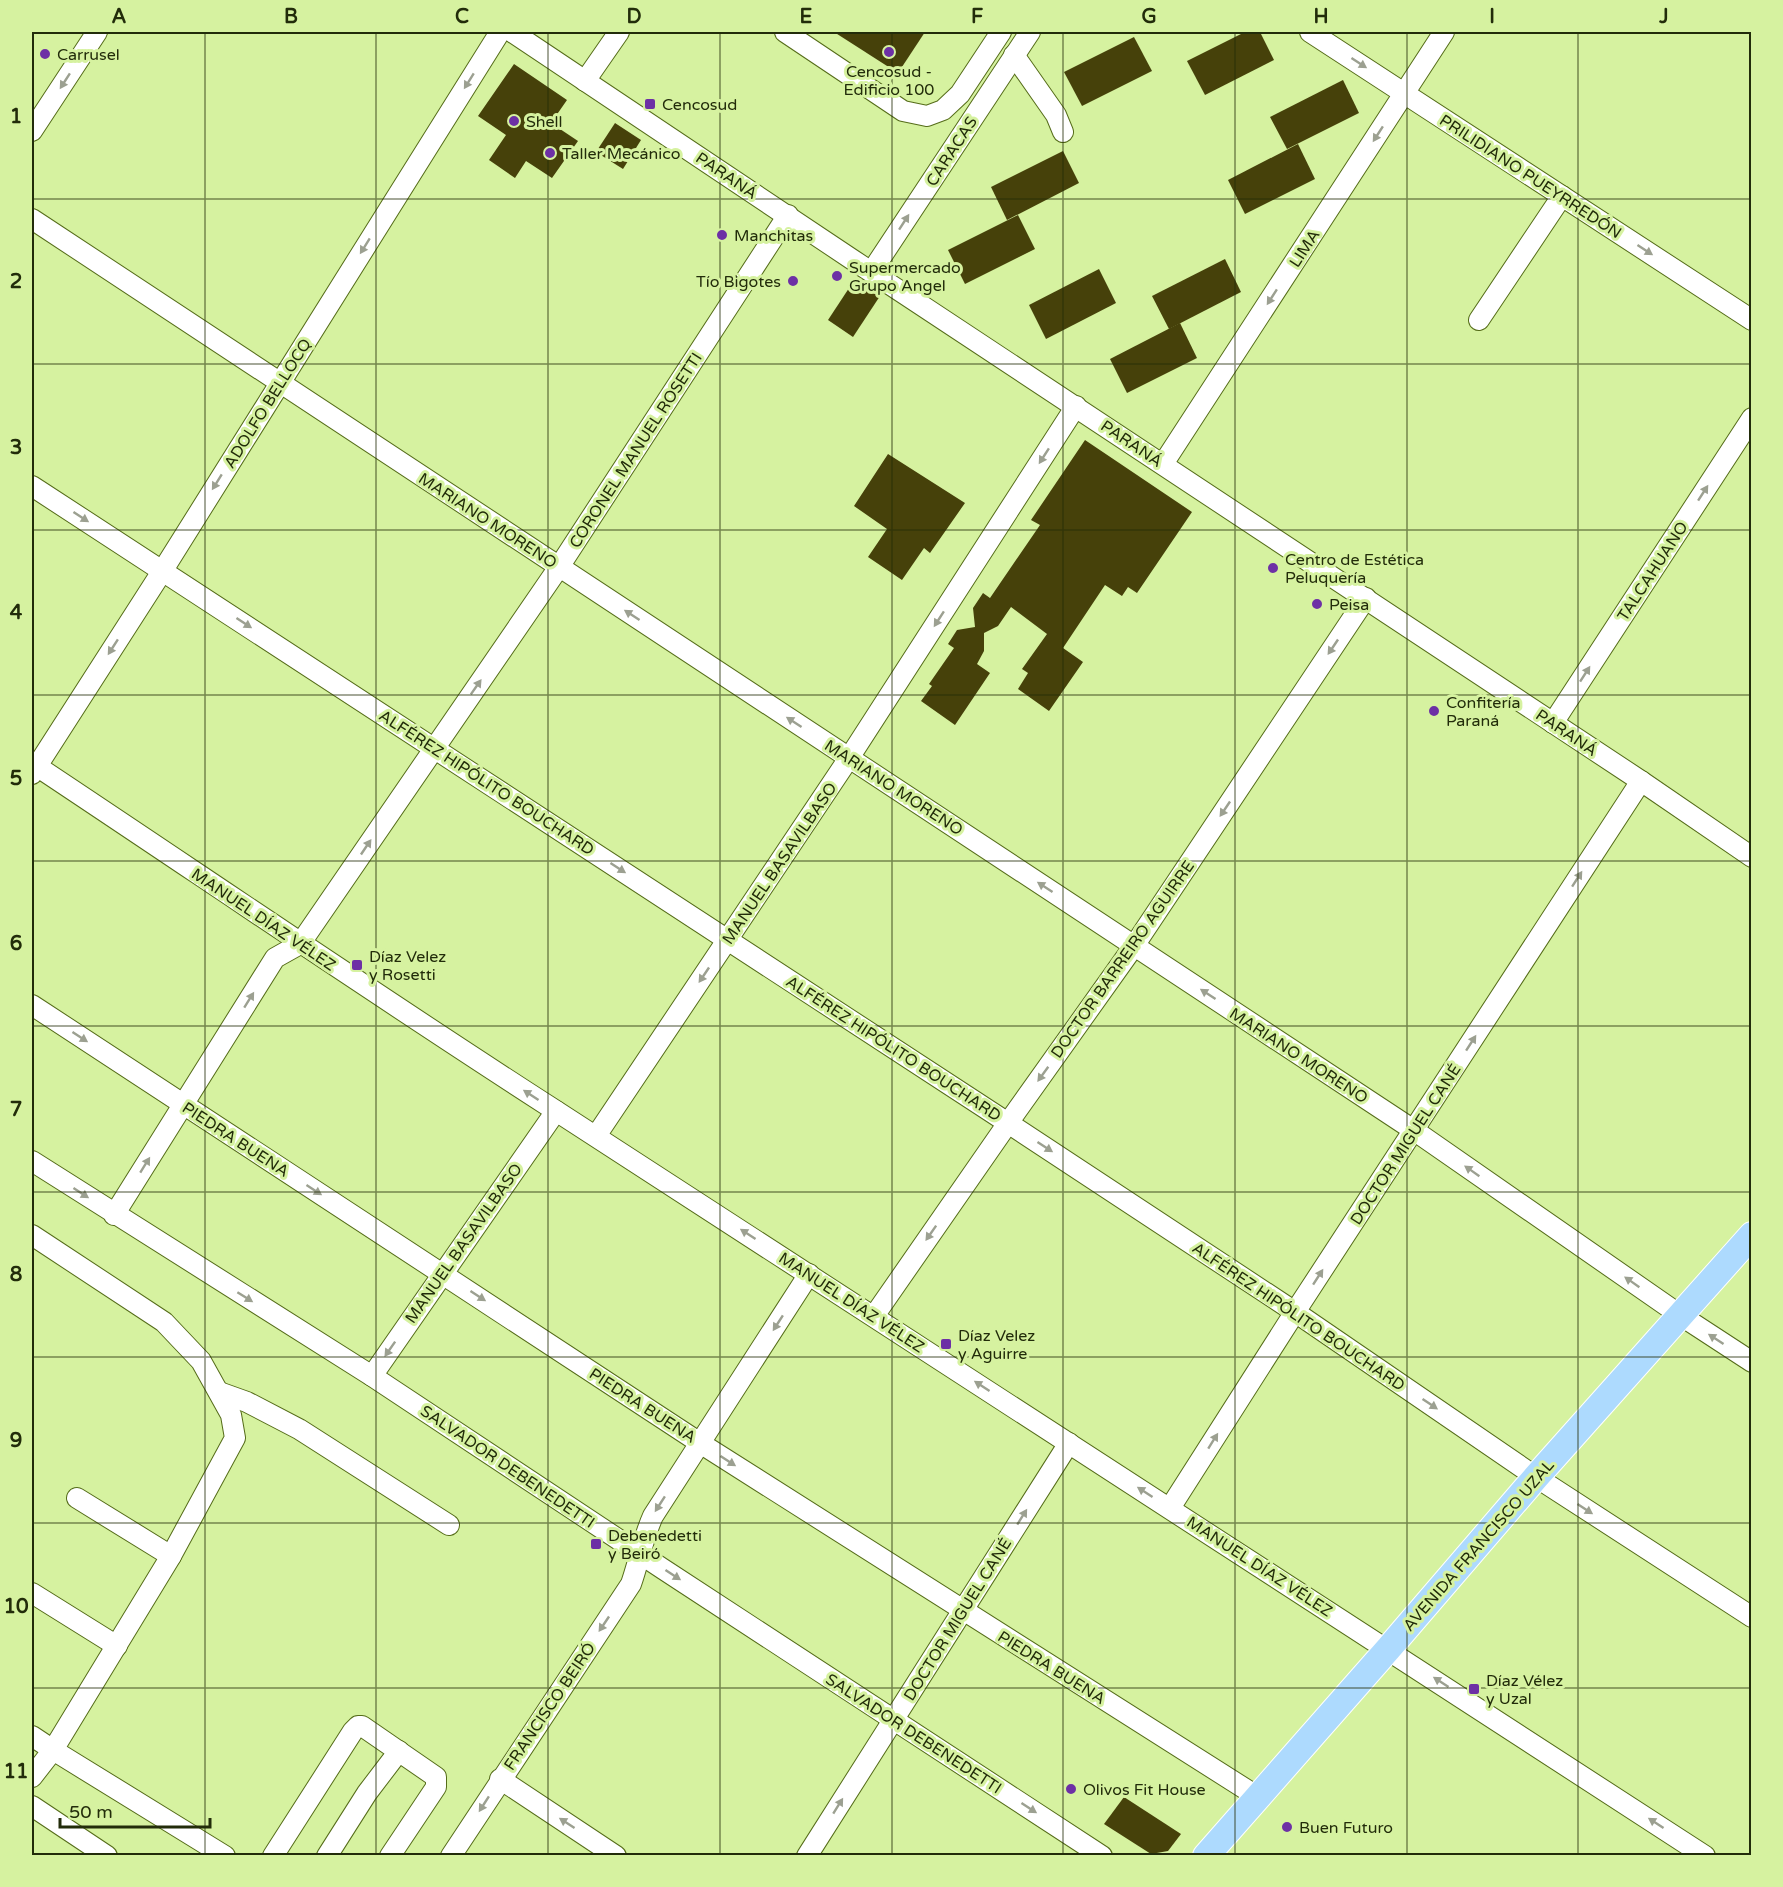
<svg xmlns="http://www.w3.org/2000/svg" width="1783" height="1887" viewBox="0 0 1783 1887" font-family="'Varela Round',sans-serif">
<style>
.building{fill:#46410a}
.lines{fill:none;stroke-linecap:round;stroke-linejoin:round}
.minor-casing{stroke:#556c19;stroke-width:22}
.major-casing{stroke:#fff;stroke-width:28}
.minor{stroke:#fff;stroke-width:20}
.major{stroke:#addafe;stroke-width:26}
.oneway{fill:#9ca091}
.grid{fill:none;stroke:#222c0a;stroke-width:1.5;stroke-opacity:0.55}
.poi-dot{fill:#6d30a5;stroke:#d6f2a0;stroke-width:2}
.labels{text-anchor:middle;stroke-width:6;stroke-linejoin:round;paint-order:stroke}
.poi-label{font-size:16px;fill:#222c0a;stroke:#d6f2a0;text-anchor:start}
.street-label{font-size:16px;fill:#222c0a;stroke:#d6f2a0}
.neatline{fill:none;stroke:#222c0a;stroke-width:2}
.grid-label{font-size:20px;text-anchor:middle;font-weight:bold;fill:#222c0a}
</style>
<rect width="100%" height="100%" fill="#d6f2a0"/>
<!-- building -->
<g class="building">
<path d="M834,32H925L898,73Z"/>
<path d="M1245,32H1260L1274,60L1205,95L1187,61Z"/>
<path d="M1134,37L1152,71L1082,106L1064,72Z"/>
<path d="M514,64L567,100L551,123L578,141L552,178L526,161L515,178L489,160L506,135L478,116Z"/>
<path d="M1343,80L1359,113L1287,149L1270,117Z"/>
<path d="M615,123L641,140L623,169L596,152Z"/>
<path d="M1298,144L1315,179L1245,214L1228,180Z"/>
<path d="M1063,151L1079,183L1007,220L991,187Z"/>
<path d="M1018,215L1035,249L965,284L948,250Z"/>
<path d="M1225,259L1241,292L1169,329L1152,296Z"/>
<path d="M1099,269L1116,303L1046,339L1029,305Z"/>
<path d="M855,279L880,296L853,337L828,320Z"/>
<path d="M1180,323L1197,358L1127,393L1110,359Z"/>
<path d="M1085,440L1192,512L1137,593L1128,587L1122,596L1105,585L1063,648L1083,662L1049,711L1018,689L1028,673L1022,669L1047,634L1011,607L998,626L984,633V651L977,664L990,673L955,725L921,701L932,686L929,684L954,648L948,644L957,630L975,627L973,608L983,593L990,598L1040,525L1031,520Z"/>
<path d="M888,454L965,503L930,553L924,548L902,580L868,557L887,529L854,506Z"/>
<path d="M1124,1797L1181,1834L1168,1851L1151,1854L1104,1824Z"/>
</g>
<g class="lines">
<defs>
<g id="minor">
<path d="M512,32L853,260L1641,781L1752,857"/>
<path d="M785,32L903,111L927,116L943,110L960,94L1001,32"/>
<path d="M1310,32L1752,320"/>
<path d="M1014,55L1056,115L1063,132"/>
<path d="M585,81L619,32"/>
<path d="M32,131L97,32"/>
<path d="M32,219L1415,1131L1680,1315L1752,1362"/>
<path d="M872,271L1030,32"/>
<path d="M1479,320L1562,196"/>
<path d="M1163,464L1444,32"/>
<path d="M32,486L1008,1123L1295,1312L1536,1477L1752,1617"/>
<path d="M1553,723L1752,418"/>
<path d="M32,763C205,878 376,995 550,1107C936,1356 1322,1604 1705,1856"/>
<path d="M32,774L163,570L500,32"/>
<path d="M32,1005L700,1443L1258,1797"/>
<path d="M596,1136L849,758L1076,406"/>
<path d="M32,1161L372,1376L663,1569L1102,1856"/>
<path d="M114,1215L275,958L300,944L559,567L788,215"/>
<path d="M32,1235L164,1322L201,1361L231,1415L235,1438L171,1556L53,1750L32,1736"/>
<path d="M874,1316L1008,1123L1134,946L1366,598"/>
<path d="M372,1376L556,1111"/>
<path d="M219,1392L247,1402L299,1429L449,1525"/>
<path d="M77,1498L171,1556"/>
<path d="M1170,1508L1295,1312L1641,781"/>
<path d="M32,1593L117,1646"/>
<path d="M32,1777L53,1750L225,1856"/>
<path d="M500,1779L616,1856"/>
<path d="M32,1806L107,1856"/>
<path d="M273,1856L353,1731L358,1726H362L436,1777V1787L390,1856"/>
<path d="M327,1856L367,1793L399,1751"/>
<path d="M451,1856L631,1584C639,1561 643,1538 653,1516L809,1274"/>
<path d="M807,1856L1069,1443"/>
</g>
<path id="major" d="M1206,1856L1389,1648L1536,1477L1752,1235"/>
</defs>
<!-- minor casing -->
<use href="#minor" class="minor-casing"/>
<!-- major casing -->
<use href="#major" class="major-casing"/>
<!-- minor -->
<use href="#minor" class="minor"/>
<!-- major -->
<use href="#major" class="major"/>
</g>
<!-- one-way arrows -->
<defs><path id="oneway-solid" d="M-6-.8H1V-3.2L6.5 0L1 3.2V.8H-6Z" transform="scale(1.5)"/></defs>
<g class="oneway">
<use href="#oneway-solid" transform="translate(1359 63) rotate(33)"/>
<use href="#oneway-solid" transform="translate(65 81) rotate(123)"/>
<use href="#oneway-solid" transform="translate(469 81) rotate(122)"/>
<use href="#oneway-solid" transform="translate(1378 134) rotate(123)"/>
<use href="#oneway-solid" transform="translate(904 222) rotate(-57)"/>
<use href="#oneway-solid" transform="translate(365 246) rotate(122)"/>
<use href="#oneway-solid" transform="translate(1645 250) rotate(33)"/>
<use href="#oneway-solid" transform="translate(1272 297) rotate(123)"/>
<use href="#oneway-solid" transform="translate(1044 456) rotate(123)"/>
<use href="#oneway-solid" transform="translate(217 482) rotate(122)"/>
<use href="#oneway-solid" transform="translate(1703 493) rotate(-57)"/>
<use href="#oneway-solid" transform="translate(81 517) rotate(33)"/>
<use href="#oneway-solid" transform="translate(632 615) rotate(-147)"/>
<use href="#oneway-solid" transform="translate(939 619) rotate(123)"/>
<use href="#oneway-solid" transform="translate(244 623) rotate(33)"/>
<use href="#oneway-solid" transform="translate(113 647) rotate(123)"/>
<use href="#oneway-solid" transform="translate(1333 647) rotate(124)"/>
<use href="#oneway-solid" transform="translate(1585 674) rotate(-57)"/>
<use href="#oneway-solid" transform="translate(476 687) rotate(-55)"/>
<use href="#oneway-solid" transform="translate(794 722) rotate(-147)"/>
<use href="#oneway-solid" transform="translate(1225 809) rotate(124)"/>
<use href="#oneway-solid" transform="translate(366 847) rotate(-56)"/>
<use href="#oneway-solid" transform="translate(618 868) rotate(33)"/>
<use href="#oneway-solid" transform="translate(1577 879) rotate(-57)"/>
<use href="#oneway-solid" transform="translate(1045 887) rotate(-147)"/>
<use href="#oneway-solid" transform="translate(704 975) rotate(124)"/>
<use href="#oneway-solid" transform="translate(1208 994) rotate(-147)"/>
<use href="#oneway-solid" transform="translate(249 1000) rotate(-58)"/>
<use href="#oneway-solid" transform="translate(80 1037) rotate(33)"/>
<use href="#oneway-solid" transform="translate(1471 1043) rotate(-57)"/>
<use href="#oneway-solid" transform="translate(1043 1074) rotate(126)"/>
<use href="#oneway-solid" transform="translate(531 1095) rotate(-147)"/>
<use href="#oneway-solid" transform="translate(1045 1147) rotate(33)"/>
<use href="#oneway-solid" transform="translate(145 1165) rotate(-58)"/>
<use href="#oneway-solid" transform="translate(1472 1171) rotate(-145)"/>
<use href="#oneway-solid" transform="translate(314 1190) rotate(33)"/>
<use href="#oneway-solid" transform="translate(81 1193) rotate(33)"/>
<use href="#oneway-solid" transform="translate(931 1233) rotate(125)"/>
<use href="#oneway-solid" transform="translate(748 1234) rotate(-147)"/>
<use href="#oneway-solid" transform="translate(1318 1277) rotate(-57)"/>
<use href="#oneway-solid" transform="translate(1632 1282) rotate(-145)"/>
<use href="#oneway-solid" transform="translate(478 1296) rotate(33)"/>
<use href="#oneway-solid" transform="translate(245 1297) rotate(32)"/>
<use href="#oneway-solid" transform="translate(778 1323) rotate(123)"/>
<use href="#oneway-solid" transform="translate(1716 1339) rotate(-147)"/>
<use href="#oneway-solid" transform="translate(390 1349) rotate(125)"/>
<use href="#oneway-solid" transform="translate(982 1386) rotate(-147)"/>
<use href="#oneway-solid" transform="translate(1430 1404) rotate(34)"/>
<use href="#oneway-solid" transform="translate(1213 1441) rotate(-58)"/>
<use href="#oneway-solid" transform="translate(728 1461) rotate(33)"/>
<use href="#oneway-solid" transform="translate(1145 1492) rotate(-147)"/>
<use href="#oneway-solid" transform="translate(660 1504) rotate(123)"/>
<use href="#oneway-solid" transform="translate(1585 1509) rotate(33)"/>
<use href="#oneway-solid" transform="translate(1022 1517) rotate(-58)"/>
<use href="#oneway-solid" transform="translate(673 1575) rotate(33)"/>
<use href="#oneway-solid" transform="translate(604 1624) rotate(124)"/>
<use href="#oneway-solid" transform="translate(1441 1682) rotate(-147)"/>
<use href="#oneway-solid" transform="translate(484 1804) rotate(123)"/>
<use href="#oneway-solid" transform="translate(838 1806) rotate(-58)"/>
<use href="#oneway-solid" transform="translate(1029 1808) rotate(33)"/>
<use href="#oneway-solid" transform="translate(567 1823) rotate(-147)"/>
<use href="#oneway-solid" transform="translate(1656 1823) rotate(-147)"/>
</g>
<!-- grid -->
<path class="grid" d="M205,32V1856M376,32V1856M548,32V1856M720,32V1856M892,32V1856M1063,32V1856M1235,32V1856M1407,32V1856M1578,32V1856M32,199H1752M32,364H1752M32,530H1752M32,695H1752M32,861H1752M32,1026H1752M32,1192H1752M32,1357H1752M32,1523H1752M32,1688H1752"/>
<!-- markers -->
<g class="poi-dot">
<circle cx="889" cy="52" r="6"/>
<circle cx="45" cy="54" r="6"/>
<rect x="644" y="98" width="12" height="12" rx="3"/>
<circle cx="514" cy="121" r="6"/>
<circle cx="550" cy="153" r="6"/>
<circle cx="722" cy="235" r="6"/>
<circle cx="837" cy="276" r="6"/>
<circle cx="793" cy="281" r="6"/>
<circle cx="1273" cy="568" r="6"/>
<circle cx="1317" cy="604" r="6"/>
<circle cx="1434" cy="711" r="6"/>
<rect x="351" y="959" width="12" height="12" rx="3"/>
<rect x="940" y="1338" width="12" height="12" rx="3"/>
<rect x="590" y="1538" width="12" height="12" rx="3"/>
<rect x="1468" y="1683" width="12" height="12" rx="3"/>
<circle cx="1071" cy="1789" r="6"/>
<circle cx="1287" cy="1827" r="6"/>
</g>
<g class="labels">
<!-- poi labels -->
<g class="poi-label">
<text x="57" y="60">Carrusel</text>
<text x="889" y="77" text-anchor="middle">Cencosud -<tspan x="889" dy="18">Edificio 100</tspan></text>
<text x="662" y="110">Cencosud</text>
<text x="526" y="127">Shell</text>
<text x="562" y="159">Taller Mecánico</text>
<text x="734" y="241">Manchitas</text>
<text x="849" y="273">Supermercado<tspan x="849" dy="18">Grupo Angel</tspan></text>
<text x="781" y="287" text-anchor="end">Tío Bigotes</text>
<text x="1285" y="565">Centro de Estética<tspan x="1285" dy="18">Peluquería</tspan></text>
<text x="1329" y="610">Peisa</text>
<text x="1446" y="708">Confitería<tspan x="1446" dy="18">Paraná</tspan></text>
<text x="369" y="962">Díaz Velez<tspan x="369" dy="18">y Rosetti</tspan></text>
<text x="958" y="1341">Díaz Velez<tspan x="958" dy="18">y Aguirre</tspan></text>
<text x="608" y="1541">Debenedetti<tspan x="608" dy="18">y Beiró</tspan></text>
<text x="1486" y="1686">Díaz Vélez<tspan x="1486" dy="18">y Uzal</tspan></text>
<text x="1083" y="1795">Olivos Fit House</text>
<text x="1299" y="1833">Buen Futuro</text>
</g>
<!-- street labels -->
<g class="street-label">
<text transform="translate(951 151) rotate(-57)" y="6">CARACAS</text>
<text transform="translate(727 175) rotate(34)" y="6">PARANÁ</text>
<text transform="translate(1531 176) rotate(33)" y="6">PRILIDIANO PUEYRREDÓN</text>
<text transform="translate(1304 248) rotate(-57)" y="6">LIMA</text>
<text transform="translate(267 403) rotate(-58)" y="6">ADOLFO BELLOCQ</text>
<text transform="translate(1132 443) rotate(34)" y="6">PARANÁ</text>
<text transform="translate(635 450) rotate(-57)" y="6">CORONEL MANUEL ROSETTI</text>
<text transform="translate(488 520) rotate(33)" y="6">MARIANO MORENO</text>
<text transform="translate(1652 571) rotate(-57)" y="6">TALCAHUANO</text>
<text transform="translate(1567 732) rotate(34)" y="6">PARANÁ</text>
<text transform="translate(487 782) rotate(33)" y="6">ALFÉREZ HIPÓLITO BOUCHARD</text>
<text transform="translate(894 787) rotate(33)" y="6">MARIANO MORENO</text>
<text transform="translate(779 863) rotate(-56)" y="6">MANUEL BASAVILBASO</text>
<text transform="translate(264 919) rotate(34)" y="6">MANUEL DÍAZ VÉLEZ</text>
<text transform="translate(1122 959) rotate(-55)" y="6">DOCTOR BARREIRO AGUIRRE</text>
<text transform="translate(894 1048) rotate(33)" y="6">ALFÉREZ HIPÓLITO BOUCHARD</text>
<text transform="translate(1299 1055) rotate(33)" y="6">MARIANO MORENO</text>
<text transform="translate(236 1139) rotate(33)" y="6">PIEDRA BUENA</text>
<text transform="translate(1405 1144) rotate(-57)" y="6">DOCTOR MIGUEL CANÉ</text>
<text transform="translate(463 1243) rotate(-55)" y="6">MANUEL BASAVILBASO</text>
<text transform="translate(852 1302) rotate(33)" y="6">MANUEL DÍAZ VÉLEZ</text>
<text transform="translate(1299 1316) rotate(34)" y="6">ALFÉREZ HIPÓLITO BOUCHARD</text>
<text transform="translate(643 1405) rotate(33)" y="6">PIEDRA BUENA</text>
<text transform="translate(508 1466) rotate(34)" y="6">SALVADOR DEBENEDETTI</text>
<text transform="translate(1478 1545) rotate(-49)" y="6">AVENIDA FRANCISCO UZAL</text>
<text transform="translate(1260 1566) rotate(33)" y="6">MANUEL DÍAZ VÉLEZ</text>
<text transform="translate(957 1619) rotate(-58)" y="6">DOCTOR MIGUEL CANÉ</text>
<text transform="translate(1052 1667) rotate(32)" y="6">PIEDRA BUENA</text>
<text transform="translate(549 1706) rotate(-56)" y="6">FRANCISCO BEIRÓ</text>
<text transform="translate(914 1733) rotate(33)" y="6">SALVADOR DEBENEDETTI</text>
</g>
</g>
<!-- border -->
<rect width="1783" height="1887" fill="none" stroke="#d6f2a0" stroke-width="66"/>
<!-- scale -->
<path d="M60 1818v9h150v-9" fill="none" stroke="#222c0a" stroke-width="3"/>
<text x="69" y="1818" font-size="18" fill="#222c0a" stroke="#d6f2a0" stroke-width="4.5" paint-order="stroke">50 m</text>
<rect x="33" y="33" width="1717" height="1821" class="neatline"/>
<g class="grid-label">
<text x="119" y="23">A</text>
<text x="291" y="23">B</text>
<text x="462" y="23">C</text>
<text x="634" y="23">D</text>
<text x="806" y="23">E</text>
<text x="977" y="23">F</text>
<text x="1149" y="23">G</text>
<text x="1321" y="23">H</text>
<text x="1492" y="23">I</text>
<text x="1664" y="23">J</text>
<text x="16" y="123">1</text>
<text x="16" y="288">2</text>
<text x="16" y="454">3</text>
<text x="16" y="619">4</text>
<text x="16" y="785">5</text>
<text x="16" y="950">6</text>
<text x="16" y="1116">7</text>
<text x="16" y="1281">8</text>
<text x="16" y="1447">9</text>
<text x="16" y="1613">10</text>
<text x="16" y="1778">11</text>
</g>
</svg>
